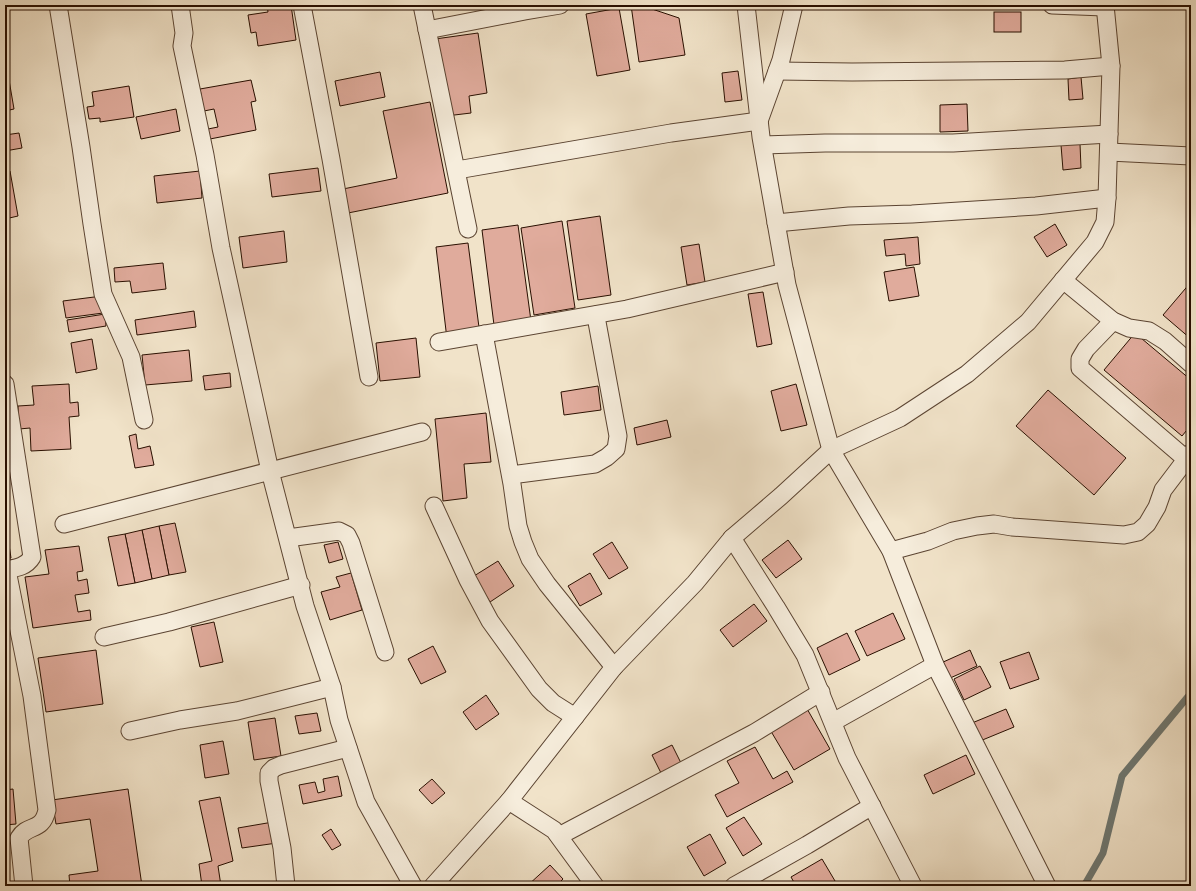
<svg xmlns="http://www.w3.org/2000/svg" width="1196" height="891" viewBox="0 0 1196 891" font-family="'Old Standard TT',serif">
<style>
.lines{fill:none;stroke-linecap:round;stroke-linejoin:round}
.stream{stroke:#6e7771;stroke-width:7}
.building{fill:#e0ab9c;stroke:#290f00}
.street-casing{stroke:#5b4432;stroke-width:19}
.street{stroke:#f6eddc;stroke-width:17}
</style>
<rect width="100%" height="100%" fill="#f1e3c9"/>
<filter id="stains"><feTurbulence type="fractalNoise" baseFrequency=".005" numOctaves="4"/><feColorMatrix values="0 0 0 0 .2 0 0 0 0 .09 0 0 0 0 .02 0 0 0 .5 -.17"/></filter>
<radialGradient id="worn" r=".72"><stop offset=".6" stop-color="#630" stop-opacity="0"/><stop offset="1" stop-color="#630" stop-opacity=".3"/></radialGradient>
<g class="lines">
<!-- stream -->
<path class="stream" d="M1084,886L1103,853L1122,776L1191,693"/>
</g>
<!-- building -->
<g class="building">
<path d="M267,5H291L296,40L258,46L256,32L251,33L248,15L268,12Z"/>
<path d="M631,5H640L679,18L685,55L639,62Z"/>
<path d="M619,8L630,70L597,76L586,14Z"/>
<rect x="994" y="12" width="27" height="20"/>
<path d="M478,33L487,93L469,96L471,113L446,116L435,39Z"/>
<path d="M738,71L742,100L725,102L722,73Z"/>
<path d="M380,72L385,97L340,106L335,81Z"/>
<path d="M5,74H8L14,109L5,111Z"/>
<path d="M1081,77L1083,99L1069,100L1068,79Z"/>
<path d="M251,80L256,101L251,102L256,130L210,139L208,129L218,127L214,109L204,111L200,89Z"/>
<path d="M129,86L134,117L100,122V118L89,119L87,107L94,106L92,92Z"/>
<path d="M430,102L448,193L348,213L343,189L397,178L383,111Z"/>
<path d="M967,104L968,131L940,132V105Z"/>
<path d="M176,109L180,131L141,139L136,117Z"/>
<path d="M19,133L22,148L5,151V135Z"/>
<path d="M1080,144L1081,168L1063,170L1061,145Z"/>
<path d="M318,168L321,191L272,197L269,174Z"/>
<path d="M10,171L18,216L5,219V172Z"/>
<path d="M200,171L202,198L157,203L154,176Z"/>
<path d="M600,216L611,295L578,300L567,221Z"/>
<path d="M562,221L575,308L534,315L521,228Z"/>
<path d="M1055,224L1067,245L1047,257L1034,237Z"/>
<path d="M518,225L531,321L494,325L482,230Z"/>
<path d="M284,231L287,262L243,268L239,237Z"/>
<path d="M918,237L920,264L906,266L905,254L886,256L884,240Z"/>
<path d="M468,243L480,335L447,339L436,247Z"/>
<path d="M699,244L705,282L687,285L681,247Z"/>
<path d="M163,263L166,289L132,293L130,281L115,282L114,268Z"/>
<path d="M914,267L919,296L889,301L884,272Z"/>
<path d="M1191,282V339L1163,315Z"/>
<path d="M763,292L772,344L757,347L748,294Z"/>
<path d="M102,296L103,313L66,318L63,301Z"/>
<path d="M194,311L196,327L137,335L135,320Z"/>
<path d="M105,314L106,326L69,332L67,320Z"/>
<path d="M1135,333L1191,380V425L1182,436L1104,370Z"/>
<path d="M416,338L420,377L380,381L376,343Z"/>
<path d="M92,339L97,369L76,373L71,343Z"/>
<path d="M189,350L192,381L145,385L142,355Z"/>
<path d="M230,373L231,387L205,390L203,376Z"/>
<path d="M69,384L70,403L78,402L79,416L69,417L71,449L31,451L30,428L19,429L18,406L34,405L32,386Z"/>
<path d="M796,384L807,425L781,431L771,391Z"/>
<path d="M598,386L601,410L564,415L561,392Z"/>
<path d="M1048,390L1126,458L1094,495L1016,426Z"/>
<path d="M486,413L491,462L464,464L467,498L443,501L435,419Z"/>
<path d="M667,420L671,437L637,445L634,428Z"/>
<path d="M136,434L138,449L150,446L154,465L135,468L129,436Z"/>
<path d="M5,519L11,558L5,559Z"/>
<path d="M175,523L186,572L169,575L159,526Z"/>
<path d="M159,526L169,575L152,579L142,530Z"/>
<path d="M142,530L152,579L135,583L125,534Z"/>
<path d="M125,534L135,583L118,586L108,537Z"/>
<path d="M788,540L802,559L776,578L762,560Z"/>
<path d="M338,542L343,559L329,563L324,545Z"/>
<path d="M612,542L628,568L609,579L593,554Z"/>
<path d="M79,546L83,571L77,572L78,581L87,579L89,593L75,595L78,612L90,610L91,620L33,628L25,577L49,574L45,550Z"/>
<path d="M498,561L514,586L490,602L474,576Z"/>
<path d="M351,573L362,610L330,620L321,592L340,587L336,577Z"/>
<path d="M590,573L602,594L580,606L568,586Z"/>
<path d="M754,604L767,621L733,647L720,630Z"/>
<path d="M893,613L905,639L867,656L855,631Z"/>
<path d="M214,622L223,662L200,667L191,627Z"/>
<path d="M847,633L860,660L829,675L817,648Z"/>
<path d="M433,646L446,672L421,684L408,659Z"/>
<path d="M96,650L103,704L46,712L38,658Z"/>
<path d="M970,650L977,666L948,679L941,663Z"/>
<path d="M1029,652L1039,679L1010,689L1000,662Z"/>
<path d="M980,666L991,687L964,700L954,679Z"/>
<path d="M486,695L499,714L476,730L463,712Z"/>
<path d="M806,707L830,749L794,770L769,728Z"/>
<path d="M1006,709L1014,727L980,741L972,723Z"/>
<path d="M317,713L321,731L299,734L295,716Z"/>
<path d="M275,718L281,756L254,760L248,722Z"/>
<path d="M223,741L229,774L205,778L200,745Z"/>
<path d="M672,745L682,765L662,775L652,755Z"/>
<path d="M755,747L773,779L787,771L793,782L727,817L715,795L739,783L727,761Z"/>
<path d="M966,755L975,774L933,794L924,775Z"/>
<path d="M338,776L342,796L303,804L299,785L315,782L318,793L325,791L323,779Z"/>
<path d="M432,779L445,793L432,804L419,790Z"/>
<path d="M13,789L16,824L5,825V790Z"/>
<path d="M128,789L142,886H70L69,875L98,871L90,819L56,824L52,800Z"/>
<path d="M220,797L233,861L218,866L221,886H202L199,864L212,861L199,801Z"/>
<path d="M744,817L762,844L743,856L726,828Z"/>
<path d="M273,822L277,843L242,848L238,828Z"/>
<path d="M331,829L341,845L332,850L322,835Z"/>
<path d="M710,834L726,863L704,876L687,847Z"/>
<path d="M822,859L838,886H796L791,877Z"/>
<path d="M550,865L563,879L556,886H527Z"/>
</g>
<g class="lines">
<defs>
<g id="street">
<path d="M58,5L81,147L92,224L103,294L131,357L144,420"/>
<path d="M180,5L184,33L182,46L205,155L221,248L270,471L305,606L332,687L339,720L366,802L413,886"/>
<path d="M302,5L331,159L369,377"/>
<path d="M422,5L468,229"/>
<path d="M746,5L761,137L787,285L831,450L891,551L935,665L1047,886"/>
<path d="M1052,5L1104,7"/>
<path d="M427,30L525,11L560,5"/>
<path d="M777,71L852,72L1065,70L1111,66"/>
<path d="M763,145L825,143H953L1109,134"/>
<path d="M1109,152L1191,156"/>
<path d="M457,170L671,133L759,121L781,60L794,5"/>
<path d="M776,223L849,216L912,214L1036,206L1107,198"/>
<path d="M1063,280L1113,321L1129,328L1149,331L1165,341L1191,364"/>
<path d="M1113,321L1086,349L1080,359V368L1186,459"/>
<path d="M484,334L512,484L518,526L523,542L530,559L547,584L614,667"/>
<path d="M439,342L627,309L785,272"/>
<path d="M5,384L32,557C26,567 16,568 5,570"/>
<path d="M511,475L595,464L607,457L616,449L618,436L597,322L596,315"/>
<path d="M434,506L468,580L490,621L539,689L553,703L575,717"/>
<path d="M64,524L422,432"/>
<path d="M288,538L339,531L347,535L351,543L385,652"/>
<path d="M732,538L776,607L805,655L847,758L913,886"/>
<path d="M891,551L928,541L953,531L977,526L994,524L1012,527L1124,535L1138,532L1147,524L1157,507L1163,490L1191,453"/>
<path d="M7,570L32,696L47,810C42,833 28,823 19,838L24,886"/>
<path d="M104,637L169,622L301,585"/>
<path d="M833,722L935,665"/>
<path d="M130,731L180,720L237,711L332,687"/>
<path d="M509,801L554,830L595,886"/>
<path d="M559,836L754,733L821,692"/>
<path d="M286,886L282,848L269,781V773L274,768L281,765L348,748"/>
<path d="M433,886L509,801L614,667L695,583L732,538L781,496L831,450L900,418L967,374L1028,322L1095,242L1105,222L1107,198L1111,66L1105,5"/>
<path d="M734,886L807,845L872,806"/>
</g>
</defs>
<!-- street casing -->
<use href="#street" class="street-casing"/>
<!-- street -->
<use href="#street" class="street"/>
</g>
<!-- margin -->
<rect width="1196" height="891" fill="none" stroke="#f1e3c9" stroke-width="20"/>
<rect x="6" y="6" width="1184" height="879" fill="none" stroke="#290f00" stroke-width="2"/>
<rect x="10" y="10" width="1176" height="871" fill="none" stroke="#290f00"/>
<rect width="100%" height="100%" filter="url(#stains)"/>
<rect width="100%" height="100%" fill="url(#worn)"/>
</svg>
